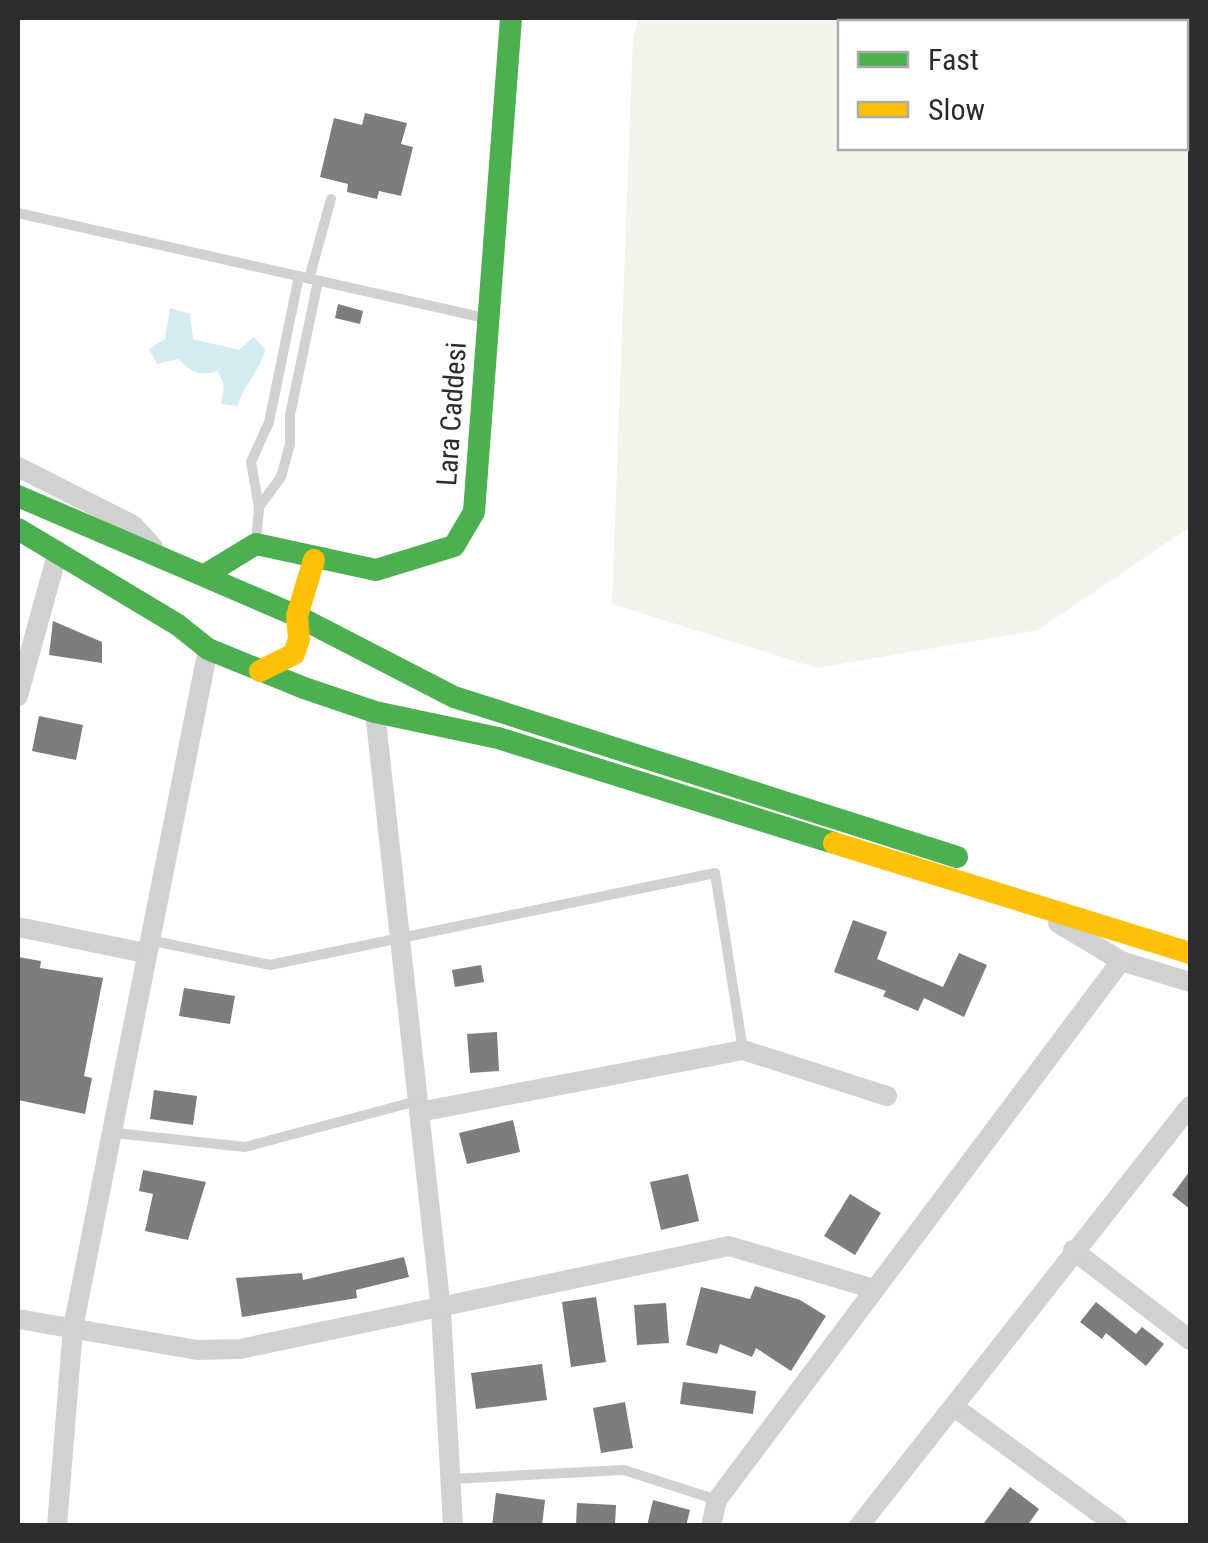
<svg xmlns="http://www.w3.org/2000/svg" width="1208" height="1543" viewBox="0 0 1208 1543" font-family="'Roboto Condensed',sans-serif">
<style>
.green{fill:#f1f4ea;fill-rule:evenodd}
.water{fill:#d4ebf2}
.building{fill:#7d7d7d}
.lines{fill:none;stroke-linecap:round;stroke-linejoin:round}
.lane{stroke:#d1d1d1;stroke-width:10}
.street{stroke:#d1d1d1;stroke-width:20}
.fast{stroke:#4caf50;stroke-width:22}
.slow{stroke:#ffc107;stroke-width:22}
.labels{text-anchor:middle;stroke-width:10;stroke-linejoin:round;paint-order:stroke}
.street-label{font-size:28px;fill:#2c2c2c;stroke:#fff}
</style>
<rect width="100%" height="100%" fill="#fff"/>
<!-- green -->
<path class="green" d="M639,18H1190V527L1038,630L817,668L612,604L633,37ZM840,22H1186V148H840Z"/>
<!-- water -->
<path class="water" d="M170,308L190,314L193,339L239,350L254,337L265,349C260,372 244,383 238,406L221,404L224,386L218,371C199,377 192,372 178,359L157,364L149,349L165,339Z"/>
<!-- building -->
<g class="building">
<path d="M365,113L407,123L401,144L413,147L401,196L379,191L377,199L347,192L348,184L320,177L334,118L362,125Z"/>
<path d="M338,304L363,311L360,324L335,318Z"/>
<path d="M53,621L102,642V663L49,655Z"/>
<path d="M39,716L83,725L76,760L32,751Z"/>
<path d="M853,920L887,932L877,959L943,987L959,953L987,965L964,1017L924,998L918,1011L883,996L886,991L834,972Z"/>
<path d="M18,957L41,961L40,968L103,978L84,1076L92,1078L85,1114L18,1100Z"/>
<path d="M481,965L484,982L455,987L452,970Z"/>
<path d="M184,988L235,996L230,1024L179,1016Z"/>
<path d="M497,1032L499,1071L470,1073L467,1034Z"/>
<path d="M154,1090L197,1096L193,1125L150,1119Z"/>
<path d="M513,1120L520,1152L467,1164L459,1133Z"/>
<path d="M143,1170L206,1182L188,1240L145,1231L153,1194L139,1191Z"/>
<path d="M1190,1171V1209L1172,1195Z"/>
<path d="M688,1174L699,1221L661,1230L650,1182Z"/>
<path d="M850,1194L881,1213L855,1255L824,1236Z"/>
<path d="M404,1257L409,1277L356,1290L357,1298L242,1317L236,1278L302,1273L303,1280Z"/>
<path d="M755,1286L800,1300L826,1316L791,1371L756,1348L752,1357L720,1344L717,1354L686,1345L701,1287L750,1299Z"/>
<path d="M596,1297L606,1362L571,1367L562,1302Z"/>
<path d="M1096,1302L1136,1334L1142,1327L1164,1344L1146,1366L1106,1333L1102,1339L1080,1322Z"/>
<path d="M666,1303L669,1343L637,1345L634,1305Z"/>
<path d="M542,1364L547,1400L476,1409L471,1373Z"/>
<path d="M683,1382L756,1391L753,1414L680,1404Z"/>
<path d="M625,1402L633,1448L601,1453L593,1408Z"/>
<path d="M1010,1487L1039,1509L1027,1526H982Z"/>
<path d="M496,1493L545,1500L542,1526H492Z"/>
<path d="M653,1500L690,1510L686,1526H647Z"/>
<path d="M577,1503L616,1505L615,1526H576Z"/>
</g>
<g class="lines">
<!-- lane -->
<g class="lane">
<path d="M18,213L485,318"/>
<path d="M309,279L331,199"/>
<path d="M259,507L281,477L290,444V415L318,281"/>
<path d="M256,542L259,508L251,462L269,422L299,276"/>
<path d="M149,940L270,965L715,873L743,1050"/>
<path d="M115,1133L245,1147L417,1101"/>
<path d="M451,1479L624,1470L717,1500"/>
</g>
<!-- street -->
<g class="street">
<path d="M18,467L133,525L153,547"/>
<path d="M18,696L58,551"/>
<path d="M375,712L441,1310L453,1526"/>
<path d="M1058,923L1121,961L1190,982"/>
<path d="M18,927L145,953"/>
<path d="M419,1112L743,1050L887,1096"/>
<path d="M1073,1250L1190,1340"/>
<path d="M18,1319L197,1350L240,1349L729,1246L874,1289"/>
<path d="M954,1407L1117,1526"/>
<path d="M57,1526L73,1328L208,649"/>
<path d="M711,1526L717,1500L1121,961"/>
<path d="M859,1526L1190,1106"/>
</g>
<!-- fast -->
<g class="fast">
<path d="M18,496L297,616L454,697L957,857"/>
<path d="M18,529L178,625L208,649L304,688L375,712L498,738L834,843"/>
<path d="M205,575L256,544L376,570L454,546L474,512L511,18"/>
</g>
<!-- slow -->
<g class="slow">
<path d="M297,616L314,560"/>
<path d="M260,671L294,654L299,639L297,616"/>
<path d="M834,843L1190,953"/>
</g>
</g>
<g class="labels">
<!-- street labels -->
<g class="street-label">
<text transform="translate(451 414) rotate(-86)" y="10">Lara Caddesi</text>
</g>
</g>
<!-- border -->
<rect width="1208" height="1543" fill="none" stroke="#2c2c2c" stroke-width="40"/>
<!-- legend -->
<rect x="838" y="20" width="350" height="130" fill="#ffffff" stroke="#ababab" stroke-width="2.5"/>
<rect x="858" y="52" width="50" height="15" fill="#4caf50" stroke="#ababab" stroke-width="2.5"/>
<text x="928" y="70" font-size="30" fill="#2c2c2c">Fast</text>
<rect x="858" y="102" width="50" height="15" fill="#ffc107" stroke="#ababab" stroke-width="2.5"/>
<text x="928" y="120" font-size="30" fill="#2c2c2c">Slow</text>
</svg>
